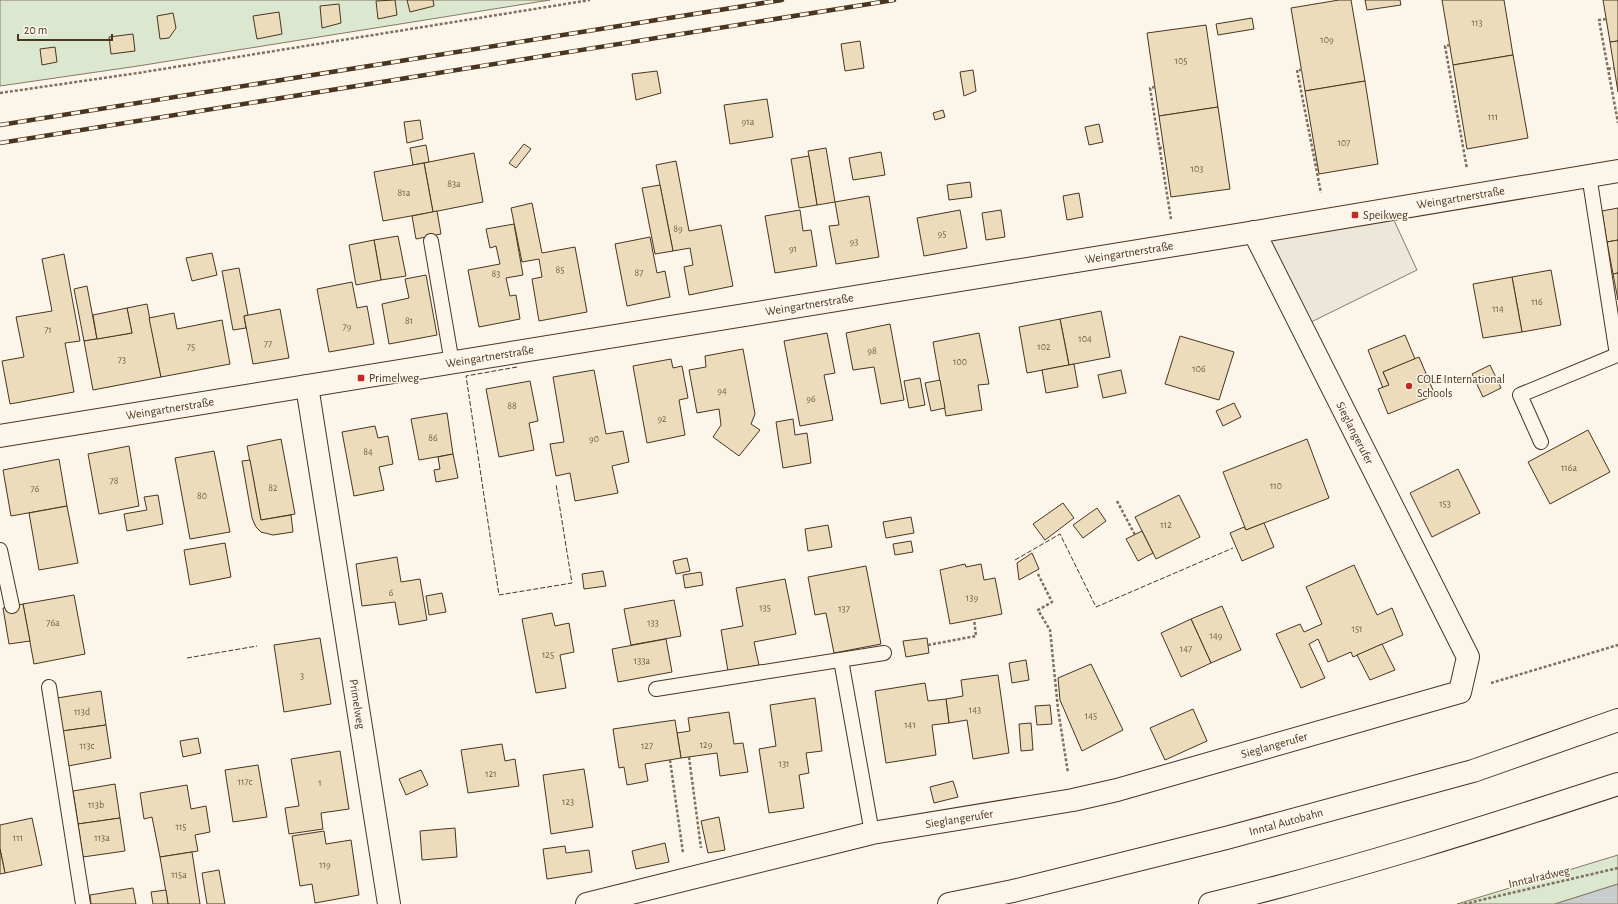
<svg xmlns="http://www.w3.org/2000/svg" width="1618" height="904" viewBox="0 0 1618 904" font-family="'Alegreya Sans',sans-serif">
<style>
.green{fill:#dce7d0;stroke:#887966}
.parking{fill:#ede7d9;stroke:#887966}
.water{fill:#c9cecd;stroke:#887966}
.building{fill:#ecdcbc;stroke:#4a3520}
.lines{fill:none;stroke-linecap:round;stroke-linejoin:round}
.service-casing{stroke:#4a3520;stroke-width:16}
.minor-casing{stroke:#4a3520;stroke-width:24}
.motorway-casing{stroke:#4a3520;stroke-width:24}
.path{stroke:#7f6f5c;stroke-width:2.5;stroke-dasharray:3 2;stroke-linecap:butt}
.service{stroke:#fbf6e9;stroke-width:14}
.minor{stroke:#fbf6e9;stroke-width:22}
.motorway{stroke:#fbf6e9;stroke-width:22}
.rail-casing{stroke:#4a3520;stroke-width:4.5}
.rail{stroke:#fbf6e9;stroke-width:3;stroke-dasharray:9;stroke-linecap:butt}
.fence{stroke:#4a3520;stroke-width:1;stroke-dasharray:5 2;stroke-linecap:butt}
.poi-dot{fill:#c62828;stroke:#fbf6e9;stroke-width:1.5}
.labels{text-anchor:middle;stroke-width:3;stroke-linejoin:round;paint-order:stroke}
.number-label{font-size:10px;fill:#725f47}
.street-label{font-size:12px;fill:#4a3520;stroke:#fbf6e9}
.poi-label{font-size:12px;fill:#4a3520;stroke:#fbf6e9;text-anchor:start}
</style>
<rect width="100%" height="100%" fill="#fbf6e9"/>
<!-- green -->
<g class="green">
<path d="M0,0H550L138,66L0,86Z"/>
<path d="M1618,855V884L1555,904H1457Z"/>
</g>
<!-- parking -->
<path class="parking" d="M1392,216L1417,270L1309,323L1266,236Z"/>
<!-- water -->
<path class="water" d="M1618,884V904H1555Z"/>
<!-- building -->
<g class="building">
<path d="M395,0L397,15L378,19L376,1Z"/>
<path d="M407,0H433L434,6L410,12Z"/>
<path d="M1339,0H1351L1365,81L1305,91L1291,8Z"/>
<path d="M1365,0H1400L1401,5L1367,10Z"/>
<path d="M1442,0H1504L1513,55L1453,65Z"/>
<path d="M1603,0H1618V41L1610,42Z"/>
<path d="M339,4L341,23L322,28L320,6Z"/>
<path d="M279,12L282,34L257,39L253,16Z"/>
<path d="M173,13L176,28L169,38L160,39L157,16Z"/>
<path d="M1252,18L1254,29L1218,35L1216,24Z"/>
<path d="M1206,25L1218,107L1159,116L1147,33Z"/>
<path d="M133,34L135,51L111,54L109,37Z"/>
<path d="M860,41L864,68L845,71L841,44Z"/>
<path d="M1618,41V92L1610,42Z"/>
<path d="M55,47L57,62L42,65L40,49Z"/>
<path d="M1513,55L1528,138L1467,149L1453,65Z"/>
<path d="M973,70L976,91L964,96L960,72Z"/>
<path d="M657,71L661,93L636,100L632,74Z"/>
<path d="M1365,81L1378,164L1319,174L1305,91Z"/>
<path d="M767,99L773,137L730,144L724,105Z"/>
<path d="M1218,107L1230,189L1171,197L1159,116Z"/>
<path d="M943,110L945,117L935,120L933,113Z"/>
<path d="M420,120L423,139L407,143L404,122Z"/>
<path d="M1099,124L1103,142L1089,145L1085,127Z"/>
<path d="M524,144L531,149L516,168L509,163Z"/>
<path d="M426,145L429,162L413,165L410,148Z"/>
<path d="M826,148L835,202L817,205L808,151Z"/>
<path d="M881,152L885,175L853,180L849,158Z"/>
<path d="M474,153L483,202L433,212L424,163Z"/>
<path d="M809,156L817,205L799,208L791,159Z"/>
<path d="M676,161L689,231L721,225L733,286L689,295L684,267L693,265L690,248L673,251L656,165Z"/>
<path d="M424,163L433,212L383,221L374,172Z"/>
<path d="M970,182L972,197L949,200L947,185Z"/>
<path d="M660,185L673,251L655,254L642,188Z"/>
<path d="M1079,193L1083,217L1067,220L1063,196Z"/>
<path d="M869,196L879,257L836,264L829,226L839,225L835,202Z"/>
<path d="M532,203L542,253L575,247L587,312L539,321L532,279L542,277L539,259L522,262L511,208Z"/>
<path d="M1618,208V240L1607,242L1602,211Z"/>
<path d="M800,210L803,231L811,230L817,266L775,273L765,216Z"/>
<path d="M960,210L967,248L924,256L917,218Z"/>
<path d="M1001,210L1005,237L986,240L982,213Z"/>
<path d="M437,211L441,234L416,239L412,216Z"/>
<path d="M514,224L523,275L506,278L510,296L516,295L520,319L479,327L468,270L500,264L496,246L490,248L486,229Z"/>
<path d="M398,236L406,276L381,280L374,240Z"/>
<path d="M650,237L657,273L665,271L670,297L627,306L615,244Z"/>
<path d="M374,240L381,280L356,285L349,245Z"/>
<path d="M1618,240V273L1613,274L1607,242Z"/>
<path d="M212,253L217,275L192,281L186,258Z"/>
<path d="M64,254L80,341L65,343L74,392L10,404L2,361L24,357L16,317L52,311L42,259Z"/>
<path d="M239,268L248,315L244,316L246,328L233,330L222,271Z"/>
<path d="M1551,270L1561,325L1522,332L1512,277Z"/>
<path d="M1618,273V300L1613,274Z"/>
<path d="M426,275L437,335L389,344L382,304L409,298L405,279Z"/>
<path d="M1512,277L1522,332L1483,338L1473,284Z"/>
<path d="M352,282L357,308L367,306L374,344L329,352L317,289Z"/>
<path d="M87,286L97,339L84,341L74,289Z"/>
<path d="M147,304L161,377L93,390L84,341L132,333L127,308Z"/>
<path d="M127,308L132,333L97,339L93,315Z"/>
<path d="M280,309L289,358L253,364L244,316Z"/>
<path d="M1101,311L1110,357L1069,365L1060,319Z"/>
<path d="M174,313L177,329L222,320L230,364L161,377L149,318Z"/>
<path d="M1060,319L1069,365L1027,373L1019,327Z"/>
<path d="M890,324L904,400L881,404L874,367L853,370L846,333Z"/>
<path d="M827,333L835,373L824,375L833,420L800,426L784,341Z"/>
<path d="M979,333L989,384L978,385L982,410L946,416L933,342Z"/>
<path d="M1405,335L1415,359L1383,372L1389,385L1383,388L1368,350Z"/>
<path d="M1180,336L1234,352L1219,400L1165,384Z"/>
<path d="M743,349L755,414L751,424L760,430L739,456L713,437L721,425L719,409L697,413L689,370L706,367L705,356Z"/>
<path d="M1419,357L1435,395L1388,414L1378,389L1389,385L1383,372Z"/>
<path d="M671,359L673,368L682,366L688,398L679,400L685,435L647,443L633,366Z"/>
<path d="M1074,364L1078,387L1046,393L1042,370Z"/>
<path d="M1490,365L1501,388L1483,397L1472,374Z"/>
<path d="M594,370L606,434L623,431L629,462L612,466L618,493L575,501L570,473L556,476L550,444L564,442L553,377Z"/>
<path d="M1121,370L1126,393L1103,398L1098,375Z"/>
<path d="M920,378L925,405L909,408L904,381Z"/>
<path d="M940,380L945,408L931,411L925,383Z"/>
<path d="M530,381L538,421L529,423L534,450L499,457L486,389Z"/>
<path d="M1234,403L1241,417L1223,426L1216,411Z"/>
<path d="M447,413L453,454L419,460L411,419Z"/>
<path d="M793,419L795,435L807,433L811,463L783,468L776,422Z"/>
<path d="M375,426L378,438L388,436L393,464L379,467L384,490L354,496L342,432Z"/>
<path d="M1588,430L1610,472L1550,504L1528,462Z"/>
<path d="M281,439L295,514L261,520L247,446Z"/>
<path d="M1307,439L1329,498L1246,530L1223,472Z"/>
<path d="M129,446L139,506L99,514L88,454Z"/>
<path d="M214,451L230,532L190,539L175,458Z"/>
<path d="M453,454L458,478L436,482L434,470L440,469L438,457Z"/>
<path d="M59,459L67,506L11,516L3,470Z"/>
<path d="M250,460L261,520L291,515L293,532L273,535L261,532L256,527L252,518L242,461Z"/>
<path d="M1458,469L1480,513L1432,537L1410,493Z"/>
<path d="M158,495L163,524L127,531L124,514L147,510L144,497Z"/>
<path d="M1179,495L1200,537L1156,559L1135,517Z"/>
<path d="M1063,503L1074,518L1045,540L1033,524Z"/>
<path d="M67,506L78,563L39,570L29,513Z"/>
<path d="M1097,508L1106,521L1083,538L1073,525Z"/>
<path d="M911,517L914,533L886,538L883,522Z"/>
<path d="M1264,523L1274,547L1242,561L1230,533L1244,527L1246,530Z"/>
<path d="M828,525L832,547L808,551L805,529Z"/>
<path d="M1142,531L1153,553L1138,561L1126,539Z"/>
<path d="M911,541L913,552L895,555L893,544Z"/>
<path d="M225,543L231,577L190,585L184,550Z"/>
<path d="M1032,553L1039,569L1019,580L1017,563Z"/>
<path d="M397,557L401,582L420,579L427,620L399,625L395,602L362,606L356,564Z"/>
<path d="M687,558L690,571L676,574L673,561Z"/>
<path d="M965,564L966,567L981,564L984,580L995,578L1002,614L950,624L940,570Z"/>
<path d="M1354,565L1377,615L1392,608L1403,635L1353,657L1351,652L1328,662L1318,639L1309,644L1325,678L1301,688L1276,634L1300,624L1304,632L1322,624L1306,587Z"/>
<path d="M866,566L881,644L834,653L826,613L815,615L808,577Z"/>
<path d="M603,571L606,586L584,589L582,574Z"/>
<path d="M701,572L703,585L685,588L683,575Z"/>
<path d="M785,579L796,634L754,642L759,665L728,671L721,630L743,626L736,588Z"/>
<path d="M442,593L446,612L429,615L426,596Z"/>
<path d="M74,595L85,654L34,664L23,604Z"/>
<path d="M674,600L681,636L631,645L624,609Z"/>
<path d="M23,604L30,641L9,644L3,608Z"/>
<path d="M1222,606L1241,650L1211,663L1191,619Z"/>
<path d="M552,613L555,626L569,623L574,652L560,655L566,688L536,693L522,619Z"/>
<path d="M1191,619L1211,663L1181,677L1161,633Z"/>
<path d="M320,638L331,704L284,712L274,645Z"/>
<path d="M927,638L929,653L906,657L903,641Z"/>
<path d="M666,639L672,672L618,682L612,649Z"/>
<path d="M1382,644L1395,670L1370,680L1357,655Z"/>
<path d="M1026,660L1029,680L1012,683L1009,663Z"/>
<path d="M1091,664L1123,730L1082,751L1060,700L1058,678Z"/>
<path d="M998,675L1009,753L973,759L967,720L949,723L946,699L963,696L961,680Z"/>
<path d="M925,683L928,701L946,699L949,723L932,725L936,755L886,763L875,691Z"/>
<path d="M101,691L106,725L62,731L57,698Z"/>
<path d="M815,698L822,751L806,753L809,773L799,775L804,808L769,813L759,749L776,746L770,705Z"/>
<path d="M1050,705L1052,724L1037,725L1035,706Z"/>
<path d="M1193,709L1207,741L1165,760L1150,728Z"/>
<path d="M729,712L734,744L743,743L748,772L720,776L717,753L681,758L677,733L690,731L688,718Z"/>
<path d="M675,720L681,758L645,764L648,781L627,785L624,767L619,768L613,729Z"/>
<path d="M1031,723L1033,750L1021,751L1019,724Z"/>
<path d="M106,725L111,758L68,766L62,731Z"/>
<path d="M198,738L201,753L183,757L180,741Z"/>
<path d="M502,744L505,761L515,759L519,786L468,793L461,750Z"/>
<path d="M340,751L349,809L321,813L323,829L289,834L285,808L299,806L291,759Z"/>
<path d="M258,765L267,817L233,822L225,770Z"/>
<path d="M584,769L593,827L551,834L543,775Z"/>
<path d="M421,770L428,785L406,795L399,779Z"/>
<path d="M953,781L958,797L934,803L930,787Z"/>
<path d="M115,784L120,818L78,824L73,791Z"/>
<path d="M187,785L191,809L206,806L210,832L195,835L198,851L160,857L152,817L144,819L140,793Z"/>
<path d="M719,817L725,850L708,853L701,821Z"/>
<path d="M32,818L42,865L5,873L0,849V825Z"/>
<path d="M120,818L125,851L83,857L78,824Z"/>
<path d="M455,828L457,857L422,860L420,831Z"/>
<path d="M324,831L326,844L351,840L359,895L315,903L312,884L300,886L292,836Z"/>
<path d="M665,843L669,862L636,869L632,851Z"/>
<path d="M565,846L566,853L589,850L592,872L547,879L543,849Z"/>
<path d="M0,849L5,873L0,874Z"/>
<path d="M192,852L200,904H168L160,857Z"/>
<path d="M219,870L225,904H207L202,873Z"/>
<path d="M133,888L136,904H91L90,895Z"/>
<path d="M166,890L168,904H153L151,892Z"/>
</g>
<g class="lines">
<defs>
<g id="service">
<path d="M431,241L452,363"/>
<path d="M1541,442L1520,395L1617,355L1589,175"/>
<path d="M0,550L12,606"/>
<path d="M841,660L872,833"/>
<path d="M49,687L83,904"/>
<path d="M656,689L884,653"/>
</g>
<g id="minor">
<path id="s1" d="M307,386L389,904"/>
<path id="s2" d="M0,436L1261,231L1618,171"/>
<path id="s3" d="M587,904L872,833L1073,800L1117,790L1460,692L1468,657L1254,232"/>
</g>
<g id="motorway">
<path id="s4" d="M949,904L1013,891L1226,838L1473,771L1618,720"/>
<path d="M1210,904C1348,871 1484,828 1618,784"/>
</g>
</defs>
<!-- service casing -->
<use href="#service" class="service-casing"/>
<!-- minor casing -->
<use href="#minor" class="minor-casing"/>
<!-- motorway casing -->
<use href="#motorway" class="motorway-casing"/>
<!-- path -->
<g class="path">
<path d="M1606,19L1599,20L1618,123"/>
<path d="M1450,45L1445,46L1467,169"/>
<path d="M1608,69L1614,68"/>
<path d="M1302,70H1297L1321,193"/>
<path d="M1155,87L1150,88L1171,219"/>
<path d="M0,93L138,73L590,0"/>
<path d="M1159,148L1164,147"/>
<path d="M1117,501L1135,535"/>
<path d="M1038,574L1052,602L1038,610L1050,630L1058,709L1068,773"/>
<path d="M928,645L976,636L974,619"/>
<path d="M1491,683L1618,645"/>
<path d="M689,757L701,848"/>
<path d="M670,760L683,853"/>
<path d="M1464,904L1618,868"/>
</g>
<!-- service -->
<use href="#service" class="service"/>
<!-- minor -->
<use href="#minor" class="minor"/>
<!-- motorway -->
<use href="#motorway" class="motorway"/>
<defs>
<g id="rail">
<path d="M0,125L782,0"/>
<path d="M0,143L894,0"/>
</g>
</defs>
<!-- rail casing -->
<use href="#rail" class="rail-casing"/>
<!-- rail -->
<use href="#rail" class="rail"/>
<!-- fence -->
<g class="fence">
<path d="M517,367L466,376L499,595L572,583L556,484"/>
<path d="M1015,560L1060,534L1096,607L1233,548"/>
<path d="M187,658L257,646"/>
</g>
</g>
<!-- markers -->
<g class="poi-dot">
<rect x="1351" y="211" width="8" height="8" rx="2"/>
<rect x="357" y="374" width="8" height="8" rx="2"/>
<circle cx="1409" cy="386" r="4"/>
</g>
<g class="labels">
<!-- number labels -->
<g class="number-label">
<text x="1477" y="26">113</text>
<text x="1327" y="43">109</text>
<text x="1181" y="64">105</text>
<text x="1493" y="120">111</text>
<text x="748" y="125">91a</text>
<text x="1344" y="146">107</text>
<text x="1197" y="172">103</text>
<text x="454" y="187">83a</text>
<text x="404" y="196">81a</text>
<text x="678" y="232">89</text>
<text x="942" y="237">95</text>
<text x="854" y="245">93</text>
<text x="793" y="252">91</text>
<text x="560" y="273">85</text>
<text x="639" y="276">87</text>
<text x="496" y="277">83</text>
<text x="1537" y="305">116</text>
<text x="1498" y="312">114</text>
<text x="409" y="324">81</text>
<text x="347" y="330">79</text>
<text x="48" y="333">71</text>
<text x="1085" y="342">104</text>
<text x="268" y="347">77</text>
<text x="191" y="350">75</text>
<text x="1044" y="350">102</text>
<text x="872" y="354">98</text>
<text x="122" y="363">73</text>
<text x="960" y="365">100</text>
<text x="1199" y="372">106</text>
<text x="722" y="394">94</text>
<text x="811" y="402">96</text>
<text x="512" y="409">88</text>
<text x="662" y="422">92</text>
<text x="433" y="441">86</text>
<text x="594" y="442">90</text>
<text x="368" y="455">84</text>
<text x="1569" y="471">116a</text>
<text x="114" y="484">78</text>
<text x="1276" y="489">110</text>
<text x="273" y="491">82</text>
<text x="35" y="492">76</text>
<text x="202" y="499">80</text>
<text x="1445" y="507">153</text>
<text x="1166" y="528">112</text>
<text x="391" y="596">6</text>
<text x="972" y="601">139</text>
<text x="765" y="611">135</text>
<text x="844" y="612">137</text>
<text x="53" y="626">76a</text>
<text x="653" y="626">133</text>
<text x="1357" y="632">151</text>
<text x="1216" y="639">149</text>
<text x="1186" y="652">147</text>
<text x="548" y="658">125</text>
<text x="642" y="664">133a</text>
<text x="302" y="679">3</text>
<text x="975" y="713">143</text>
<text x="82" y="715">113d</text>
<text x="1091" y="719">145</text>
<text x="910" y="728">141</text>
<text x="706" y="748">129</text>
<text x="87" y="749">113c</text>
<text x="647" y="749">127</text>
<text x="784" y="767">131</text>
<text x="491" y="777">121</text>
<text x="245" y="785">117c</text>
<text x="320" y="786">1</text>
<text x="568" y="805">123</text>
<text x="96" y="808">113b</text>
<text x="181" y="830">115</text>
<text x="18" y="841">111</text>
<text x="102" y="841">113a</text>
<text x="325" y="868">119</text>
<text x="179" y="878">115a</text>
</g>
<!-- street labels -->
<g class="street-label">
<text dy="4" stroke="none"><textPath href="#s2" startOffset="1480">Weingartnerstraße</textPath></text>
<text dy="4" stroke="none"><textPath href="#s2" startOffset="1144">Weingartnerstraße</textPath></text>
<text dy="4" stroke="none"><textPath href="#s2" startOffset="820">Weingartnerstraße</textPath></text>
<text dy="4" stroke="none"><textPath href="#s2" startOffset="496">Weingartnerstraße</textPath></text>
<text dy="4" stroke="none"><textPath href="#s2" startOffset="172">Weingartnerstraße</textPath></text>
<text transform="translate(1355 433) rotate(63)" y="4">Sieglangerufer</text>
<text dy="4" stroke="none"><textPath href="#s1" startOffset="322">Primelweg</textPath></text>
<text dy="4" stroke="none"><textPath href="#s3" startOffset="706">Sieglangerufer</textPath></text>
<text dy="4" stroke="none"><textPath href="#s3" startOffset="382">Sieglangerufer</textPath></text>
<text dy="4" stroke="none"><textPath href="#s4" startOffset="347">Inntal Autobahn</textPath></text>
<text transform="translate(1539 877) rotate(-13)" y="4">Inntalradweg</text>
</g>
<!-- poi labels -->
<g class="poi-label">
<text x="1363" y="219">Speikweg</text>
<text x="369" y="382">Primelweg</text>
<text x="1417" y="383">COLE International<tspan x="1417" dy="14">Schools</tspan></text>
</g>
</g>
<!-- scale -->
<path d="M18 34v6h94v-6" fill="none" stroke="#4a3520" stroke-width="2"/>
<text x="24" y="34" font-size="12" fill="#4a3520" stroke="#fbf6e9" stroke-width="3" paint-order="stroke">20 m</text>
</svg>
